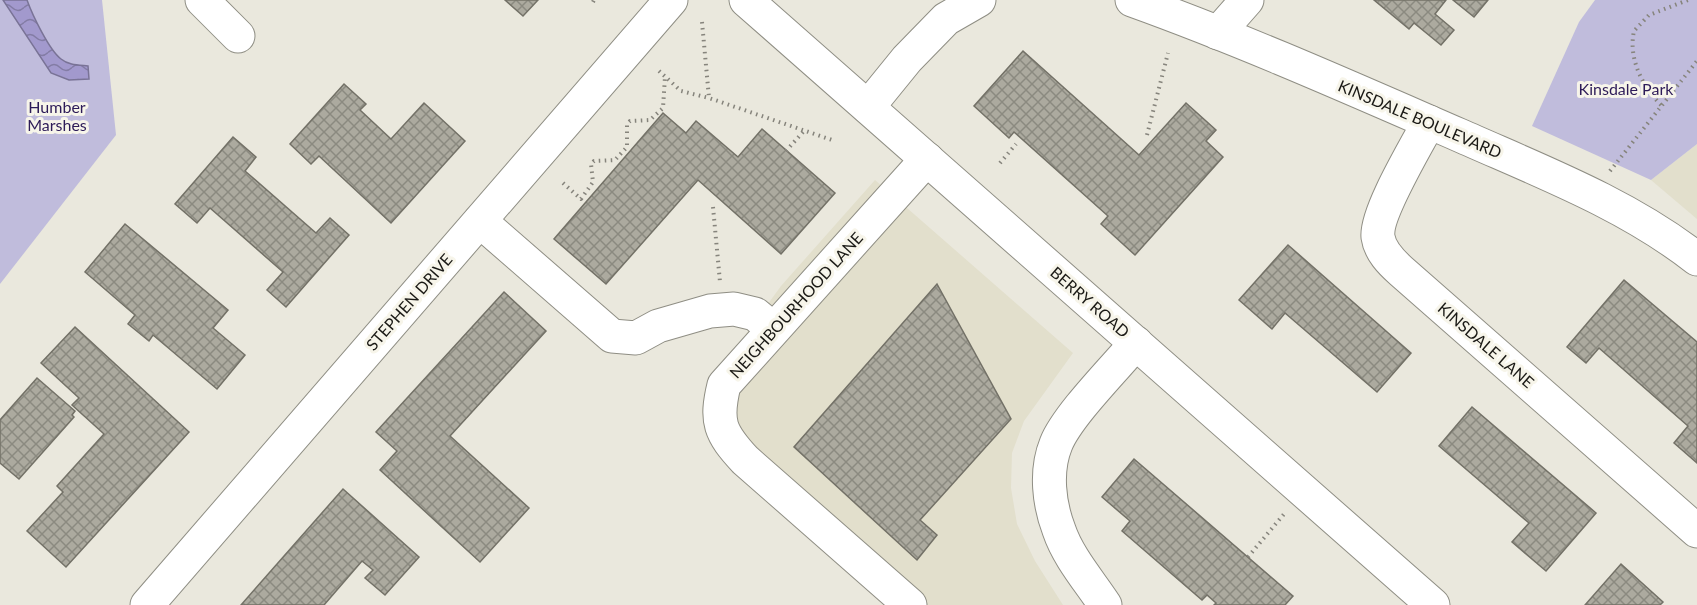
<svg xmlns="http://www.w3.org/2000/svg" width="1697" height="605" viewBox="0 0 1697 605" font-family="Lato,sans-serif">
<style>
.built{fill:#e2dfcc}
.green{fill:#c0bcdc}
.water{fill:url(#water-waves);stroke:#797396;stroke-width:1.5}
.building{fill:url(#building-cross-hatch);stroke:#737167;stroke-width:1.5}
.lines{fill:none;stroke-linecap:round;stroke-linejoin:round}
.minor-casing{stroke:#8f8e84;stroke-width:35}
.path{stroke:#86847c;stroke-width:4;stroke-dasharray:1.5 4.5;stroke-linecap:butt}
.minor{stroke:#fff;stroke-width:33}
.labels{text-anchor:middle;stroke-width:6;stroke-linejoin:round;paint-order:stroke}
.park-label{font-size:16px;fill:#2d1b58;stroke:#f7f5ea}
.street-label{font-size:16px;fill:#1a1915;stroke:#f7f5ea}
</style>
<defs>
<pattern id="water-waves" width="16" height="10" patternUnits="userSpaceOnUse" patternTransform="scale(1.5)"><rect width="16" height="10" fill="#a299cd"/><path d="M0 5q4-4 8 0t8 0" fill="none" stroke="#837ca5"/></pattern>
<pattern id="building-cross-hatch" width="8" height="8" patternUnits="userSpaceOnUse" patternTransform="scale(1.5)"><rect width="8" height="8" fill="#acaa9f"/><path d="M0 0l8 8M0 8l8-8" fill="none" stroke="#8b8a80"/></pattern>
</defs>
<rect width="100%" height="100%" fill="#eae8dd"/>
<!-- built -->
<g class="built">
<path d="M1697,144V219L1651,180Z"/>
<path d="M875,180L1073,353L1024,421L1012,453L1011,488L1017,524L1035,561L1063,605H884L741,476L712,442L704,429L702,410L705,390L781,286Z"/>
</g>
<!-- green -->
<g class="green">
<path d="M0,0H102L116,135L0,284Z"/>
<path d="M1595,0H1697V144L1651,180L1532,126L1579,22Z"/>
</g>
<!-- water -->
<path class="water" d="M3,0H27C32,14 49,50 61,59C68,65 79,65 88,66L89,79L69,80L51,73Z"/>
<!-- building -->
<g class="building">
<path d="M505,0H538L523,16Z"/>
<path d="M1374,0H1446L1435,14L1454,30L1441,45L1414,23L1409,29Z"/>
<path d="M1453,0H1488L1474,17Z"/>
<path d="M1023,51L1139,155L1186,103L1216,130L1206,141L1223,157L1135,255L1101,224L1108,216L1014,132L1009,138L974,106Z"/>
<path d="M344,84L366,104L360,110L391,139L424,103L465,141L391,223L319,156L311,164L290,144Z"/>
<path d="M663,113L686,133L696,121L738,157L762,129L835,193L781,254L698,180L606,284L554,239Z"/>
<path d="M233,137L256,157L245,171L316,233L330,218L349,235L286,307L267,290L283,272L210,208L197,223L175,204Z"/>
<path d="M125,224L228,310L213,328L245,355L217,389L153,335L149,341L128,324L135,315L85,272Z"/>
<path d="M1288,245L1411,353L1377,392L1285,313L1272,329L1239,300Z"/>
<path d="M1624,280L1697,342V463L1674,443L1688,426L1599,348L1586,363L1567,347Z"/>
<path d="M937,284L1011,419L920,520L937,535L917,560L794,447Z"/>
<path d="M504,292L546,331L450,436L529,508L480,562L380,470L397,451L376,432Z"/>
<path d="M75,327L189,432L66,567L27,531L63,492L57,486L104,434L72,405L79,398L41,363Z"/>
<path d="M37,378L75,411L72,415L74,417L19,479L0,463V420Z"/>
<path d="M1472,407L1596,513L1546,571L1512,542L1529,523L1439,446Z"/>
<path d="M1134,459L1293,596L1285,605H1214L1216,603L1207,595L1202,600L1122,531L1130,521L1102,497Z"/>
<path d="M343,489L419,557L385,595L365,578L373,570L362,561L324,605H241Z"/>
<path d="M1621,564L1663,602L1660,605H1585Z"/>
</g>
<g class="lines">
<defs>
<g id="minor">
<path d="M202,0L238,36"/>
<path d="M746,0L1433,605"/>
<path d="M1132,0C1243,40 1351,88 1459,135C1540,171 1627,204 1697,259"/>
<path d="M1218,33L1247,0"/>
<path d="M868,107L907,59L946,19L979,0"/>
<path d="M1429,122C1417,145 1375,214 1378,237C1380,251 1391,262 1401,271L1697,531"/>
<path d="M480,221L612,336L636,338L658,326L710,311L734,309L755,314L773,329"/>
<path d="M147,605L671,0"/>
<path d="M910,605L745,460C720,433 715,422 724,385L927,159"/>
<path d="M1105,605C1090,582 1068,557 1059,530C1049,504 1045,471 1056,444C1067,416 1115,368 1136,343"/>
</g>
</defs>
<!-- minor casing -->
<use href="#minor" class="minor-casing"/>
<!-- path -->
<g class="path">
<path d="M593,2L594,0"/>
<path d="M702,22L709,98L835,141"/>
<path d="M659,71L681,91L709,98"/>
<path d="M1661,105C1642,86 1628,58 1634,31L1649,15L1688,0"/>
<path d="M1147,135L1168,53"/>
<path d="M786,151L803,132"/>
<path d="M1000,163L1016,144"/>
<path d="M1610,171L1697,61"/>
<path d="M563,183L581,199L593,182L591,164L594,161L615,160L627,147V124L630,121L650,120L663,108L665,77"/>
<path d="M713,207L720,282"/>
<path d="M1248,557L1284,514"/>
</g>
<!-- minor -->
<use href="#minor" class="minor"/>
</g>
<g class="labels">
<!-- park labels -->
<g class="park-label">
<text x="1626" y="95">Kinsdale Park</text>
<text x="57" y="113">Humber<tspan x="57" dy="18">Marshes</tspan></text>
</g>
<!-- street labels -->
<g class="street-label">
<text transform="translate(1420 119) rotate(23)" y="6">KINSDALE BOULEVARD</text>
<text transform="translate(409 302) rotate(-49)" y="6">STEPHEN DRIVE</text>
<text transform="translate(1090 302) rotate(41)" y="6">BERRY ROAD</text>
<text transform="translate(796 305) rotate(-48)" y="6">NEIGHBOURHOOD LANE</text>
<text transform="translate(1486 345) rotate(41)" y="6">KINSDALE LANE</text>
</g>
</g>
</svg>
